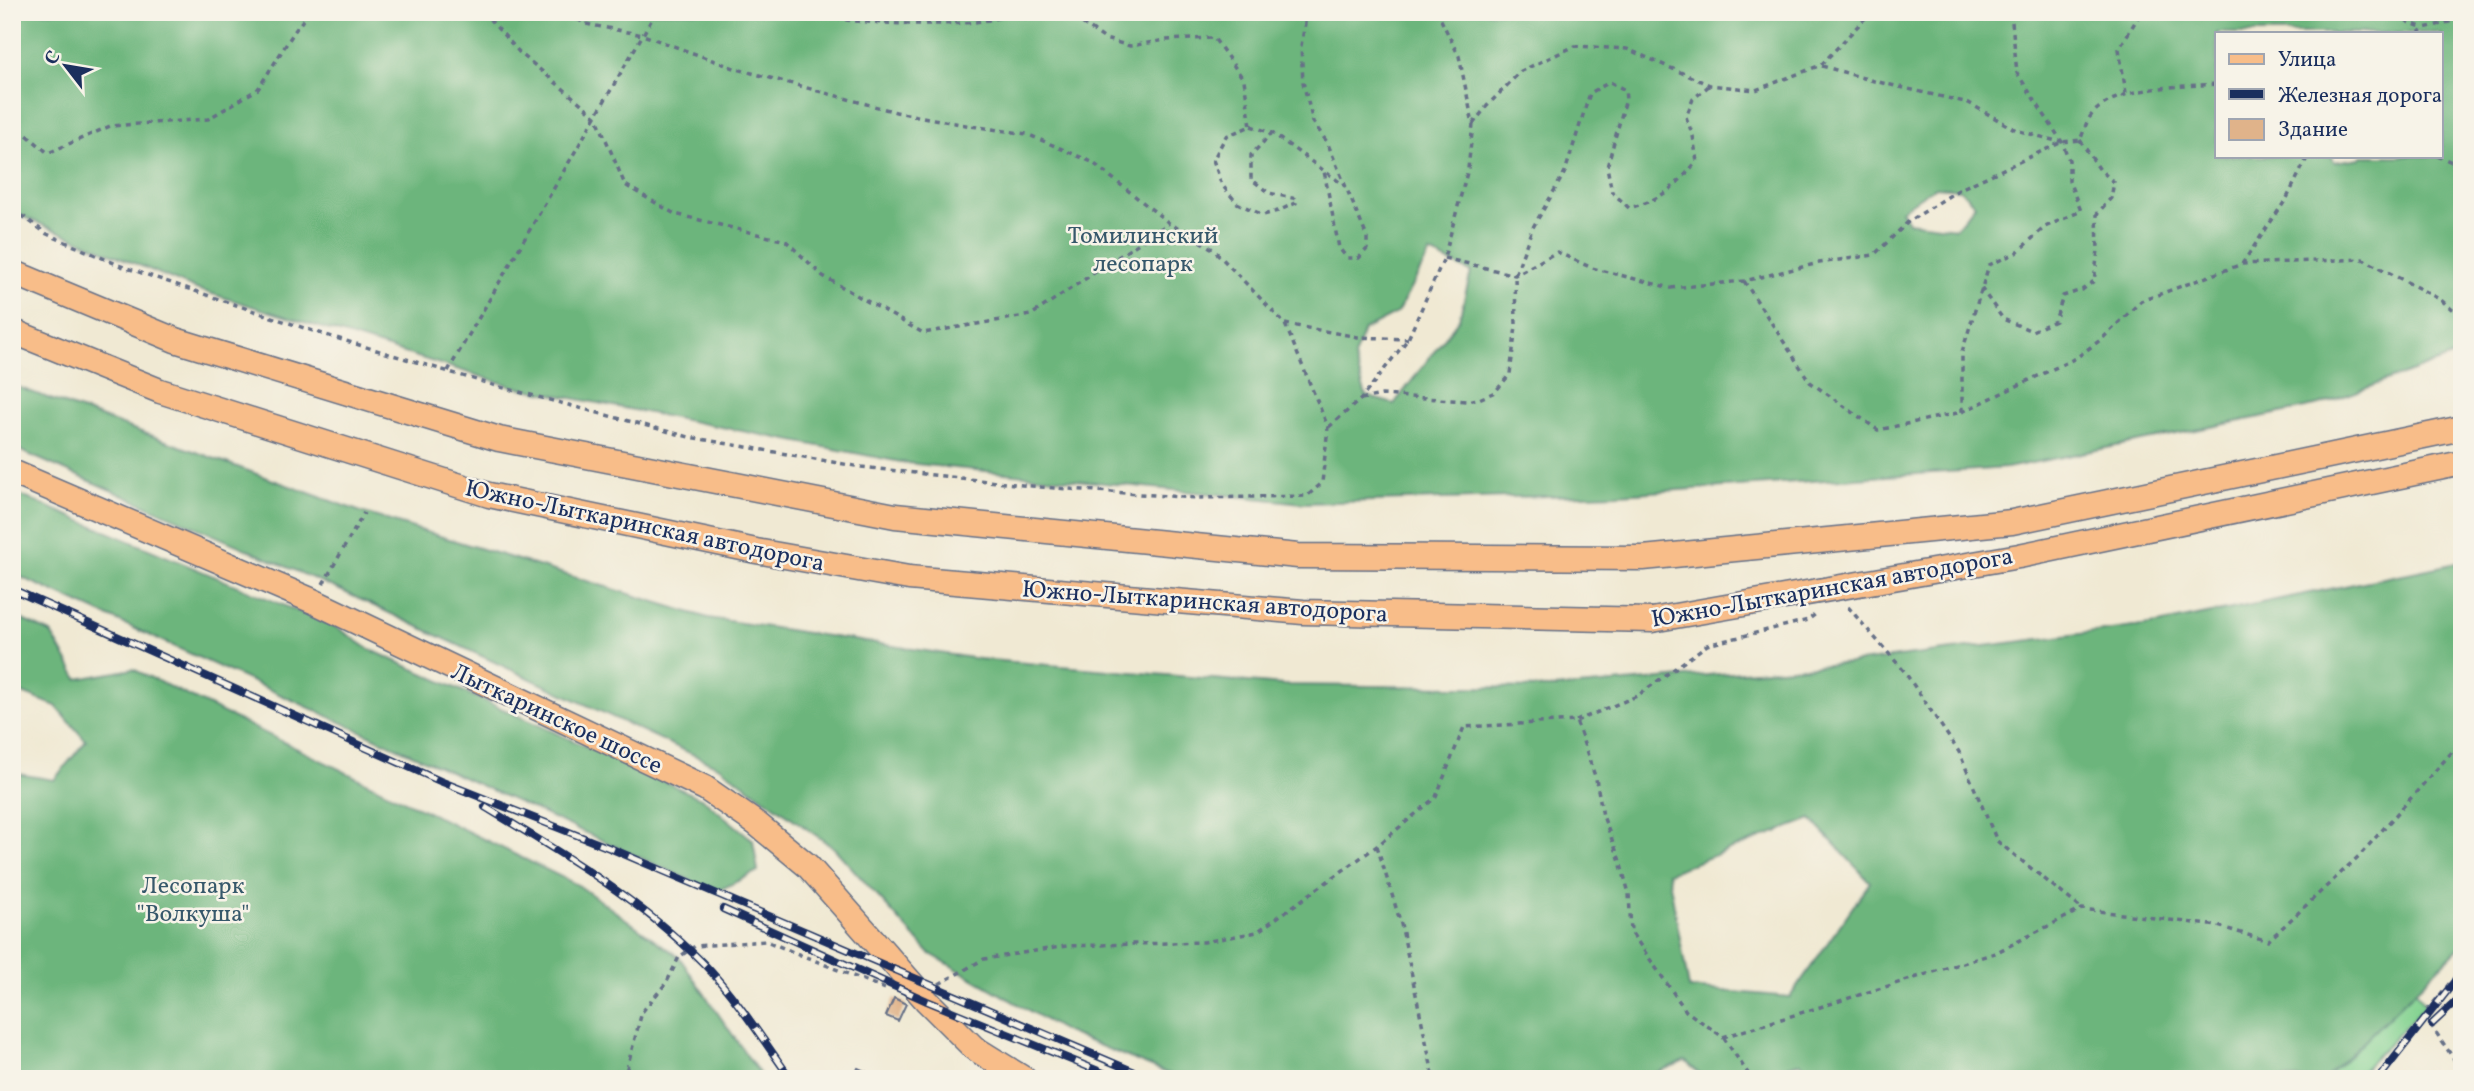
<svg xmlns="http://www.w3.org/2000/svg" width="2474" height="1091" viewBox="0 0 2474 1091" font-family="Vollkorn,serif">
<style>
.green{fill:#85d392;stroke:#508178;stroke-width:2}
.forest{fill:#6cb57c;stroke:#44726d;stroke-width:2;fill-rule:evenodd}
.building{fill:#e0b38a}
.lines{fill:none;stroke-linecap:round;stroke-linejoin:round}
.major-casing{stroke:#667087;stroke-width:27}
.path{stroke:#667087;stroke-width:3.5;stroke-dasharray:5 5;stroke-linecap:butt}
.major{stroke:#f8bd89;stroke-width:24}
.rail-casing{stroke:#1b2f5e;stroke-width:8}
.rail{stroke:#f7f3e8;stroke-width:5;stroke-dasharray:16;stroke-linecap:butt}
.labels{text-anchor:middle;stroke-width:5;stroke-linejoin:round;paint-order:stroke}
.park-label{font-size:24px;fill:#36586b;stroke:#f7f3e8}
.street-label{font-size:24px;fill:#1b2f5e;stroke:#f7f3e8}
</style>
<rect width="100%" height="100%" fill="#f7f3e8"/>
<filter id="ink" filterUnits="userSpaceOnUse"><feTurbulence type="fractalNoise" baseFrequency=".0143" numOctaves="2"/><feDisplacementMap in="SourceGraphic" scale="14" xChannelSelector="R" yChannelSelector="G"/><feConvolveMatrix kernelMatrix="1 2 1 2 8 2 1 2 1" color-interpolation-filters="sRGB"/></filter>
<filter id="wash" filterUnits="userSpaceOnUse"><feTurbulence type="fractalNoise" baseFrequency=".00686" numOctaves="4" result="noise"/><feDisplacementMap in="SourceGraphic" scale="28" xChannelSelector="R" yChannelSelector="G"/><feGaussianBlur stdDeviation="1.57" result="paint"/><feColorMatrix in="noise" values="0 0 0 0 0 0 0 0 0 0 0 0 0 0 0 0 0 1.4 0 .05"/><feComposite in="paint" operator="in"/></filter>
<g filter="url(#wash)">
<rect width="100%" height="100%" fill="#f0e9d3"/>
<!-- green -->
<path class="green" d="M2397,968L2426,1005L2354,1079H2303Z"/>
<!-- forest -->
<g class="forest">
<path d="M12,12H2462V353L2320,405L2007,468L1619,494L1303,503L906,463L515,387L196,289L12,212ZM2217,33H2441V156H2362L2360,158L2334,162L2332,156H2217ZM1935,187L1960,189L1975,205L1956,228L1908,222L1901,210ZM1430,253L1471,272L1459,319L1394,404L1366,396L1354,357L1364,330L1397,313Z"/>
<path d="M12,385L364,513L708,618L979,659L1283,685L1554,688L1851,663L2158,624L2462,562V945L2325,1079H1819L1800,1062L1755,1079H1706L1685,1061L1640,1079H1181L1066,1032L929,953L834,848L720,767L342,591L12,447ZM1811,819L1870,882L1790,997L1689,988L1668,873Z"/>
<path d="M12,492L338,628L369,649L703,799L753,840L758,871L716,892L12,573Z"/>
<path d="M12,615L51,633L78,679L133,669L578,885L679,957L763,1079H12V773L54,780L86,741L56,706L12,689Z"/>
</g>
<g id="blocks">
<!-- building -->
<g class="building">
<path d="M894,998L906,1004L898,1021L886,1016Z"/>
<path d="M858,1068L882,1079H853Z"/>
</g>
</g>
</g>
<g filter="url(#ink)">
<use href="#blocks" fill-opacity="0" stroke="#667087" stroke-width="2"/>
<g class="lines">
<defs>
<g id="major">
<path d="M12,272L175,340L499,439L895,516L1298,556L1643,558L2012,522L2462,428"/>
<path d="M12,331L160,391L489,495L756,551L909,578L1303,612L1652,620L2019,556L2462,463"/>
<path d="M12,472L313,601L705,788L757,824L808,866L927,1001L974,1048L1024,1079"/>
</g>
</defs>
<!-- major casing -->
<use href="#major" class="major-casing"/>
<!-- path -->
<g class="path">
<path d="M483,12L520,53L596,116L625,185L675,214L786,241L823,276L923,333L1031,315L1169,223"/>
<path d="M806,12C822,15 838,19 854,21C888,24 987,29 1014,12"/>
<path d="M1066,12L1105,39L1130,46L1166,40L1214,38L1244,80L1251,126L1226,136L1213,160L1222,185L1237,203L1263,215L1278,211L1296,203L1297,199L1269,193L1251,179V155L1272,133"/>
<path d="M1307,12L1301,46L1303,82L1313,122L1327,142L1367,237V249L1359,258H1347L1339,248L1324,171"/>
<path d="M2400,12L2408,22L2424,28"/>
<path d="M2418,33L2424,28L2462,19"/>
<path d="M1822,66L1874,81L1969,103L2016,130L2060,142"/>
<path d="M2126,93L2119,49L2141,12"/>
<path d="M12,122L48,153L110,126L208,119L258,89L294,32L309,12"/>
<path d="M1473,124L1487,106L1521,71L1575,46L1627,49L1710,85L1756,90L1821,65L1871,12"/>
<path d="M1251,126L1272,133L1345,186"/>
<path d="M2437,156L2462,166"/>
<path d="M12,212L24,217L47,234L121,266L316,332L493,385L689,437L861,467L1041,487L1196,498L1307,496L1322,483L1328,427L1285,324L1213,249L1169,223L1092,162L1027,134L971,126L896,112L737,69L643,35L586,24L565,12"/>
<path d="M1444,258L1515,275L1557,252L1592,268L1671,288L1744,281L1819,263L1874,255L1908,222L1960,189L2062,142L2080,140C2083,134 2085,126 2088,120C2108,85 2181,87 2217,84"/>
<path d="M2242,264L2287,198L2308,156"/>
<path d="M1744,281L1810,382L1878,430L1962,412V352L1989,265L2016,253L2045,227L2081,211L2069,181V160L2062,142L2017,73L2011,12"/>
<path d="M1981,288L2003,319L2032,331L2055,321L2063,296L2082,290L2094,281L2098,250L2097,214L2111,198L2114,182L2100,170L2080,140"/>
<path d="M1285,324L1358,337L1408,339"/>
<path d="M448,371L656,12"/>
<path d="M1361,399L1382,395L1466,401L1479,399L1495,392L1510,374L1516,326L1515,275L1532,229L1565,172L1590,93L1610,82L1625,90L1626,99L1607,167L1612,192L1629,208C1663,199 1675,187 1697,161L1693,136L1686,117L1693,99L1710,85"/>
<path d="M1962,412L2076,358L2103,338L2141,301L2242,264L2363,259L2441,300L2462,318"/>
<path d="M1329,427L1361,399L1408,339L1444,258L1468,169L1473,124L1459,56L1437,12"/>
<path d="M323,584L364,513"/>
<path d="M1848,607L1904,671L1959,752L1997,841L2082,909"/>
<path d="M1576,721L1637,696L1707,645L1808,620L1817,613"/>
<path d="M1377,846L1401,924L1434,1079"/>
<path d="M2462,968L2426,1012L2433,1028L2462,1071"/>
<path d="M939,984L984,959L1067,946L1204,942L1257,932L1377,846L1436,797L1464,727L1576,721L1596,779L1603,816L1619,858L1629,893L1631,932L1686,1011L1723,1037L1752,1079"/>
<path d="M1723,1037L1995,953L2082,909L2218,926L2268,941L2360,855L2452,752L2462,748"/>
<path d="M624,1079L642,1012L667,982L679,957L695,946L766,941L888,990"/>
</g>
<!-- major -->
<use href="#major" class="major"/>
<defs>
<g id="rail">
<path d="M12,589L440,781L612,849L1151,1079"/>
<path d="M485,807C561,853 640,899 703,963C736,997 763,1040 791,1079"/>
<path d="M723,909L927,1001L1118,1079"/>
<path d="M2432,1024L2462,996"/>
<path d="M2378,1079L2462,972"/>
<path d="M2460,1079L2462,1078"/>
</g>
</defs>
<!-- rail casing -->
<use href="#rail" class="rail-casing"/>
<!-- rail -->
<use href="#rail" class="rail"/>
</g>
</g>
<g class="labels">
<!-- park labels -->
<g class="park-label">
<text x="1143" y="243">Томилинский<tspan x="1143" dy="28">лесопарк</tspan></text>
<text x="193" y="893">Лесопарк<tspan x="193" dy="28">"Волкуша"</tspan></text>
</g>
<!-- street labels -->
<g class="street-label">
<text transform="translate(645 525) rotate(12)" y="8">Южно-Лыткаринская автодорога</text>
<text transform="translate(1832 587) rotate(-10)" y="8">Южно-Лыткаринская автодорога</text>
<text transform="translate(1205 601) rotate(4)" y="8">Южно-Лыткаринская автодорога</text>
<text transform="translate(557 718) rotate(25)" y="8">Лыткаринское шоссе</text>
</g>
</g>
<!-- margin -->
<rect width="2474" height="1091" fill="none" stroke="#f7f3e8" stroke-width="42"/>
<!-- legend -->
<rect x="2215" y="32" width="228" height="126" fill="#f7f3e8" stroke="#9fa5b1" stroke-width="2"/>
<rect x="2229" y="54" width="35" height="10" fill="#f8bd89" stroke="#9fa5b1" stroke-width="2"/>
<text x="2278" y="66" font-size="21" fill="#1b2f5e">Улица</text>
<rect x="2229" y="89" width="35" height="10" fill="#1b2f5e" stroke="#9fa5b1" stroke-width="2"/>
<text x="2278" y="102" font-size="21" fill="#1b2f5e">Железная дорога</text>
<rect x="2229" y="119" width="35" height="21" fill="#e0b38a" stroke="#9fa5b1" stroke-width="2"/>
<text x="2278" y="136" font-size="21" fill="#1b2f5e">Здание</text>
<!-- north arrow -->
<g transform="translate(66 66) rotate(301)" stroke="#f7f3e8" stroke-width="5" paint-order="stroke">
<path d="M0-5L12 26L0 18L-12 26Z" fill="#1b2f5e"/>
<text y="-10" font-size="19" font-weight="bold" text-anchor="middle" fill="#1b2f5e">С</text>
</g>
</svg>
